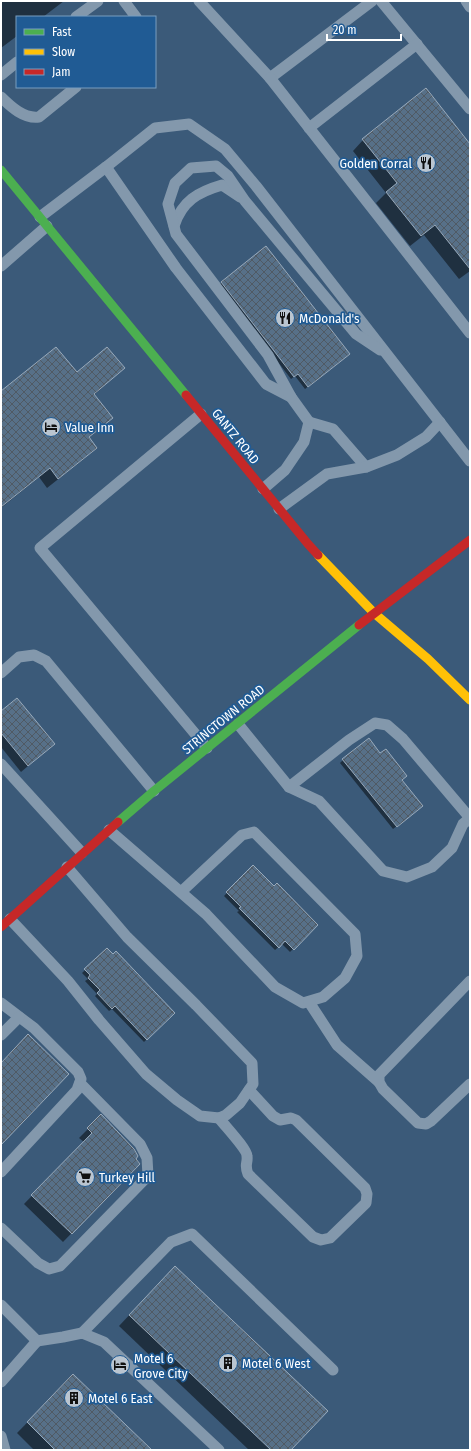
<svg xmlns="http://www.w3.org/2000/svg" width="471" height="1451" viewBox="0 0 471 1451" font-family="'Fira Sans Condensed',sans-serif">
<style>
.shadow{fill:#0007}
.building{fill:url(#building-cross-hatch);stroke:#98a9ba}
.lines{fill:none;stroke-linecap:round;stroke-linejoin:round}
.lane{stroke:#8398ac;stroke-width:11}
.fast{stroke:#4caf50;stroke-width:9}
.slow{stroke:#ffc107;stroke-width:9}
.jam{stroke:#c62828;stroke-width:9}
.labels{text-anchor:middle;stroke-width:3.5;stroke-linejoin:round;paint-order:stroke}
.poi-label{font-size:13px;fill:#fff;stroke:#205b94;text-anchor:start}
.street-label{font-size:13px;fill:#fff;stroke:#205b94}
</style>
<defs>
<pattern id="building-cross-hatch" width="8" height="8" patternUnits="userSpaceOnUse"><rect width="8" height="8" fill="#577088"/><path d="M0 0l8 8M0 8l8-8" fill="none" stroke="#505a64"/></pattern>
</defs>
<rect width="100%" height="100%" fill="#3b5a79"/>
<!-- shadow -->
<g class="shadow">
<path d="M1,1H64L43,17H17V36L1,48Z"/>
<path d="M363,140L470,146V271L459,279L424,235L410,246L376,203L386,193L353,151Z"/>
<path d="M222,282L346,357L305,389L295,376L291,379L219,285Z"/>
<path d="M123,368L94,395L111,417L88,438L96,448L85,458L47,488L39,477L1,508V392L77,373Z"/>
<path d="M1,713L54,744L21,772L1,747Z"/>
<path d="M343,760L401,780L419,809L393,829L340,763Z"/>
<path d="M253,866L274,887L317,925L290,952L282,944L275,950L237,912L239,911L224,896Z"/>
<path d="M107,949L174,1013L144,1042L112,1009L109,1011L95,996L97,994L85,981L88,979L82,973Z"/>
<path d="M101,1116L139,1164L63,1242L24,1204L84,1142L79,1138Z"/>
<path d="M165,1277L289,1450H249L119,1326Z"/>
<path d="M73,1376L150,1450H34L17,1433Z"/>
</g>
<!-- building -->
<g class="building">
<path d="M426,88L470,144V269L435,225L421,236L386,192L397,183L362,139Z"/>
<path d="M266,246L350,354L308,387L298,374L294,377L221,282Z"/>
<path d="M56,347L77,372L107,347L125,368L94,394L113,418L89,437L97,448L58,479L50,468L1,507V391Z"/>
<path d="M17,698L55,744L28,766L1,733V711Z"/>
<path d="M369,738L380,753L386,749L407,776L402,780L423,806L397,827L342,759Z"/>
<path d="M253,865L274,886L277,883L318,925L294,950L285,941L279,948L239,908L241,907L226,892Z"/>
<path d="M107,948L113,954L116,951L175,1013L147,1040L115,1006L112,1009L97,993L100,990L88,978L90,975L84,969Z"/>
<path d="M28,1034L69,1074L1,1145V1063Z"/>
<path d="M101,1114L134,1149L138,1156L136,1159L140,1164L72,1234L31,1195L92,1133L87,1128Z"/>
<path d="M175,1266L328,1411L291,1450H271L129,1315Z"/>
<path d="M73,1374L152,1450H55L27,1422Z"/>
</g>
<g class="lines">
<!-- lane -->
<g class="lane">
<path d="M124,1L136,17"/>
<path d="M199,1L270,78L372,1"/>
<path d="M381,1L470,109"/>
<path d="M466,1L470,7"/>
<path d="M76,17L98,1"/>
<path d="M1,75L17,62"/>
<path d="M270,78L470,333"/>
<path d="M1,97C11,107 24,119 39,117L76,87"/>
<path d="M309,128L417,44"/>
<path d="M106,167L176,268L266,384L291,397L309,422L304,442L285,470L263,489"/>
<path d="M40,217L106,167L155,128L189,124L225,149L256,186L470,461"/>
<path d="M174,226C182,201 198,192 222,185L240,197"/>
<path d="M1,266L47,226"/>
<path d="M291,397L268,355L176,234L168,204L175,183L191,168L216,166L228,176L245,201L356,334L380,350"/>
<path d="M201,414L40,548L207,748"/>
<path d="M309,422L333,429L366,467"/>
<path d="M279,509L327,474L366,467L397,455L426,437L440,422"/>
<path d="M1,673L19,657L34,655L46,661L154,791"/>
<path d="M238,724L289,787L319,801L383,871L407,877L432,867L452,848L463,824L470,818"/>
<path d="M1,764L82,853"/>
<path d="M289,787L349,740L375,723L387,725L403,739L470,818"/>
<path d="M109,830L206,914L275,987L303,1003L323,997L345,978L357,956L355,934L254,832L242,835L181,892"/>
<path d="M10,919L68,981L99,1020L146,1074L177,1100L200,1116L219,1118L226,1115L240,1103L253,1084L252,1063L196,1005L127,937L67,867"/>
<path d="M470,981L379,1075V1082L383,1089L418,1123L426,1124L431,1121L470,1084"/>
<path d="M309,1002L337,1045L379,1082"/>
<path d="M1,1003L34,1028L78,1072L81,1079L77,1090L1,1172"/>
<path d="M1,1035L19,1017"/>
<path d="M219,1118C224,1125 247,1149 247,1156C248,1164 244,1164 248,1174L313,1237L321,1240L330,1238L366,1203L367,1194L365,1188L296,1120L291,1118L280,1120L273,1116L249,1090"/>
<path d="M1,1228L38,1263L49,1269L60,1266L148,1176L147,1158L140,1144L80,1083"/>
<path d="M1,1305L37,1341L63,1337L82,1333L104,1342L219,1450"/>
<path d="M82,1333L171,1242L192,1234L333,1370"/>
<path d="M1,1382L37,1341"/>
<path d="M1,1436L5,1450"/>
</g>
<!-- fast -->
<g class="fast">
<path d="M1,170L186,395"/>
<path d="M118,822L154,791L359,625"/>
</g>
<!-- slow -->
<path class="slow" d="M318,555L374,613L428,659L470,700"/>
<!-- jam -->
<g class="jam">
<path d="M186,395L308,544L318,555"/>
<path d="M359,625L470,540"/>
<path d="M1,927L118,822"/>
</g>
</g>
<!-- icons -->
<defs>
<symbol id="restaurant-disc" viewBox="-11 -11 22 22"><circle r="9.5" fill="#bac5d0" stroke="#205b94"/><path d="M-5-6h1v4h1v-4h1v4h1v-4h1v5L-1.5 .5V6h-2V.5L-5-1ZM5-6V6H3V1.5H1.5Q1.5-4 5-6Z" fill="#111"/></symbol>
<symbol id="hotel-disc" viewBox="-11 -11 22 22"><circle r="9.5" fill="#bac5d0" stroke="#205b94"/><path d="M-6-4.5h1.5V1H6V5H4.5V3h-9V5H-6ZM-4 0a1.8 1.8 0 1 1 3.6 0ZM.5 0V-2.5h3Q6-2.5 6 0Z" fill="#111"/></symbol>
<symbol id="supermarket-disc" viewBox="-11 -11 22 22"><circle r="9.5" fill="#bac5d0" stroke="#205b94"/><path d="M-6-5.5h2.5l.6 2H6L4.5 2H-2.5L-4.4-4H-6ZM-1.5 3.2a1.3 1.3 0 1 0 .1 0ZM3 3.2a1.3 1.3 0 1 0 .1 0Z" fill="#111"/></symbol>
<symbol id="building-disc" viewBox="-11 -11 22 22"><circle r="9.5" fill="#bac5d0" stroke="#205b94"/><path d="M-4-6H4V6H1V3H-1V6H-4ZM-2.5-4.3h1.7v1.8h-1.7ZM.8-4.3h1.7v1.8H.8ZM-2.5-1h1.7V.8h-1.7ZM.8-1h1.7V.8H.8Z" fill="#111"/></symbol>
</defs>
<g fill-rule="evenodd">
<use href="#restaurant-disc" x="415" y="152" width="22" height="22"/>
<use href="#restaurant-disc" x="274" y="307" width="22" height="22"/>
<use href="#hotel-disc" x="40" y="416" width="22" height="22"/>
<use href="#supermarket-disc" x="74" y="1166" width="22" height="22"/>
<use href="#building-disc" x="217" y="1352" width="22" height="22"/>
<use href="#hotel-disc" x="109" y="1354" width="22" height="22"/>
<use href="#building-disc" x="63" y="1387" width="22" height="22"/>
</g>
<g class="labels">
<!-- poi labels -->
<g class="poi-label">
<text x="412" y="168" text-anchor="end">Golden Corral</text>
<text x="299" y="323">McDonald's</text>
<text x="65" y="432">Value Inn</text>
<text x="99" y="1182">Turkey Hill</text>
<text x="134" y="1363">Motel 6<tspan x="134" dy="15">Grove City</tspan></text>
<text x="242" y="1368">Motel 6 West</text>
<text x="88" y="1403">Motel 6 East</text>
</g>
<!-- street labels -->
<g class="street-label">
<text transform="translate(236 436) rotate(51)" y="5">GANTZ ROAD</text>
<text transform="translate(223 719) rotate(-39)" y="5">STRINGTOWN ROAD</text>
</g>
</g>
<!-- border -->
<rect width="471" height="1451" fill="none" stroke="#ffffff" stroke-width="4"/>
<!-- legend -->
<rect x="16" y="16" width="140" height="72" fill="#205b94" stroke="#799dbf"/>
<rect x="24" y="29" width="20" height="6" fill="#4caf50" stroke="#799dbf"/>
<text x="52" y="36" font-size="12" fill="#ffffff">Fast</text>
<rect x="24" y="49" width="20" height="6" fill="#ffc107" stroke="#799dbf"/>
<text x="52" y="56" font-size="12" fill="#ffffff">Slow</text>
<rect x="24" y="69" width="20" height="6" fill="#c62828" stroke="#799dbf"/>
<text x="52" y="76" font-size="12" fill="#ffffff">Jam</text>
<!-- scale -->
<path d="M327 34v6h74v-6" fill="none" stroke="#ffffff" stroke-width="2"/>
<text x="333" y="34" font-size="12" fill="#ffffff" stroke="#205b94" stroke-width="3" paint-order="stroke">20 m</text>
</svg>
